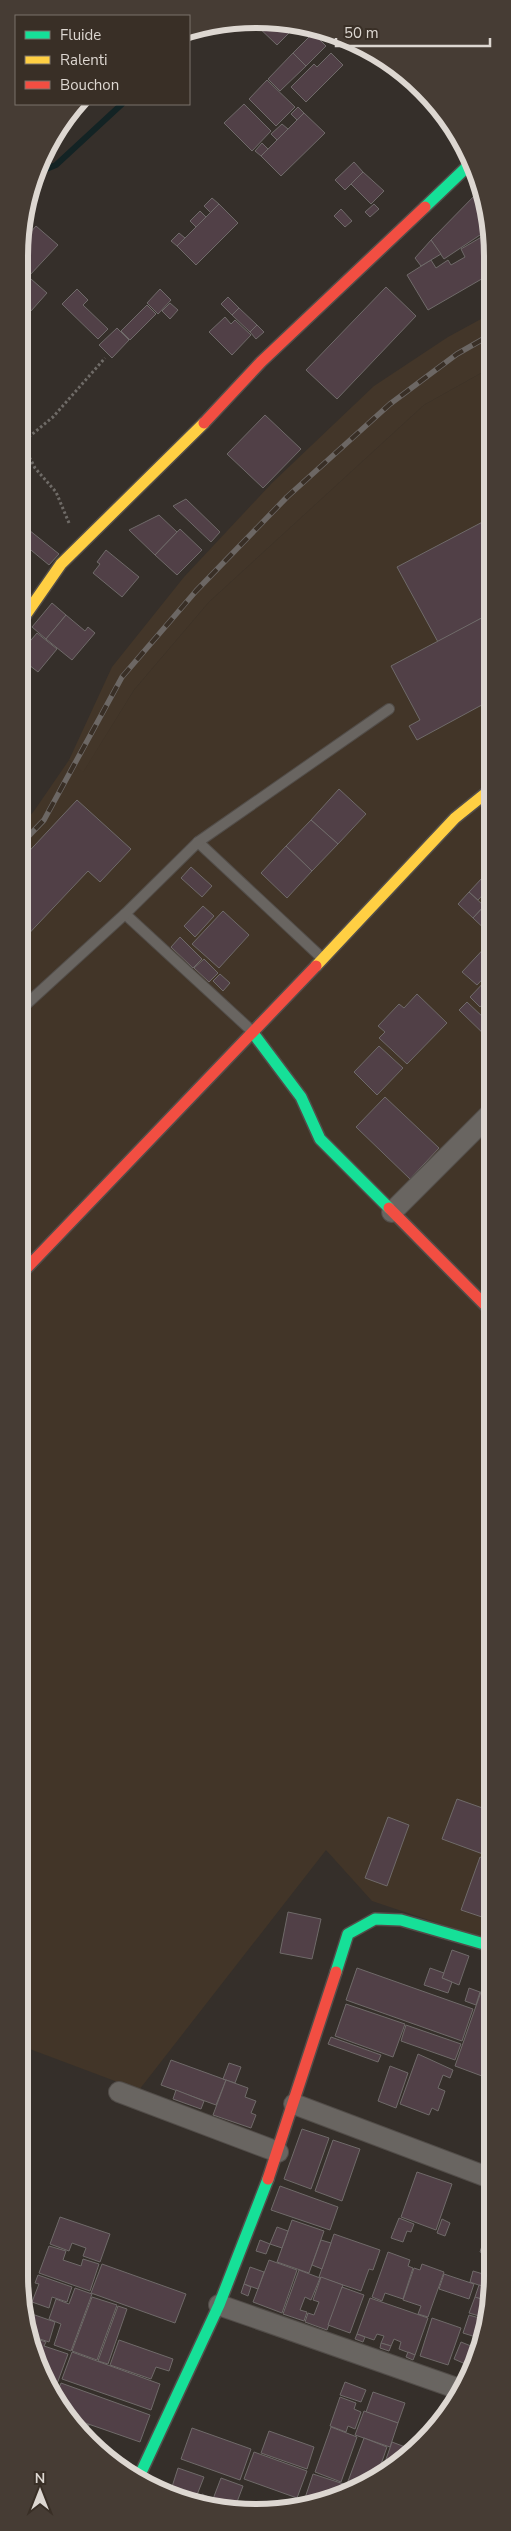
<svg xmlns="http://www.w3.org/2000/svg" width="511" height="2531" viewBox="0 0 511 2531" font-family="'Nunito Sans',sans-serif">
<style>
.built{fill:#433629}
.industrial{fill:#423528}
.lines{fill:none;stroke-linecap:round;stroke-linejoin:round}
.stream{stroke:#132324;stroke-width:6}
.building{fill:#514047;stroke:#6f6a69}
.lane-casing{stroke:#524d49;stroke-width:12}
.street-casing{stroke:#524d49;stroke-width:22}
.fast-casing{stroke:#524d49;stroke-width:14}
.slow-casing{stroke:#524d49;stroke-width:14}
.jam-casing{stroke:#524d49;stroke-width:14}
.path{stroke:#6f6b67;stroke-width:3;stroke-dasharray:2.5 2.5;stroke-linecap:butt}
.lane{stroke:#696561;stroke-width:10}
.street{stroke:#696561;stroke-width:20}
.fast{stroke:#16e098;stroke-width:11}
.slow{stroke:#ffcf43;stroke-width:11}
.jam{stroke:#f24e42;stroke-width:11}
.rail-casing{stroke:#6c6764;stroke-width:5.5}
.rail{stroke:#392f26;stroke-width:4;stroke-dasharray:11;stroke-linecap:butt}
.rim{fill:none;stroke:#ddd7d1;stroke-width:6}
</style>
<rect width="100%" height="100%" fill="#352f2a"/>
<!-- built -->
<path class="built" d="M492,313V367L424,405L209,602L134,690L83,773L69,760L112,667L184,577L272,483L374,386L448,337Z"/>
<!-- industrial -->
<path class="industrial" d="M492,367L491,1941L372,1901L326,1850L139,2090L19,2045L20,827L34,811L69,760L83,772L134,690L209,602L424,405Z"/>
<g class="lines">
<!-- stream -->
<path class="stream" d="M39,172L56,165L122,104"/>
</g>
<!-- building -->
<g class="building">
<path d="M286,21L297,25L277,45L254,23Z"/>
<path d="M313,33L326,46L306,66L293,53Z"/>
<path d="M293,53L306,66L280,91L268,79Z"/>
<path d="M331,53L343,65L306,102L291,87L314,64L317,67Z"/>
<path d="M267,80L295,107L276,126L249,99Z"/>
<path d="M244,104L271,131L252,151L224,123Z"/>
<path d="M298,107L304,113L297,120L291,114Z"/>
<path d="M304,113L325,133L281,176L261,156Z"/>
<path d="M282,124L288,129L277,140L271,134Z"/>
<path d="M262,143L268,149L261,156L255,151Z"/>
<path d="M354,162L363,172L345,190L335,180Z"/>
<path d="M363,172L384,191L371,204L351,184Z"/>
<path d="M479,191L489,229L444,259L431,240Z"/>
<path d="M212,198L219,204L211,213L204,206Z"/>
<path d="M219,204L238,223L196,265L177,246Z"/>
<path d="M374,204L379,209L370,217L365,212Z"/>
<path d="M341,209L352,221L345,227L334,216Z"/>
<path d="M200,211L206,217L196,227L190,221Z"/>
<path d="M36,226L58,245L29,276L21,268V243Z"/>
<path d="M490,232L492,273L428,310L407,275L431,260L436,268L448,260L451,265L465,257L461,249Z"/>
<path d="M179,233L185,238L177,246L171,241Z"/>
<path d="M431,240L441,254L421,266L415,258Z"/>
<path d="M21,271L29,277L21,287Z"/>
<path d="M31,279L47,293L31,311L21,302V290Z"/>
<path d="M386,287L416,316L337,399L306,370Z"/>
<path d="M77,289L88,300L83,305L108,329L98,339L62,304Z"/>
<path d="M160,289L171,300L158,314L147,303Z"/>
<path d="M228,297L239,308L232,315L221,304Z"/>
<path d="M170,303L178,310L170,319L162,311Z"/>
<path d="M147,305L156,314L130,340L121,331Z"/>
<path d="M239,308L257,325L250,332L232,315Z"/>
<path d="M225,317L231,324L235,320L251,335L232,355L209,332Z"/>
<path d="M257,325L264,332L256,339L250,332Z"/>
<path d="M117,328L129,340L112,358L99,345Z"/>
<path d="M265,415L301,449L263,488L227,454Z"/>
<path d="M186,499L220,532L211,542L173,506Z"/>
<path d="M159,515L177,532L155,555L129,530Z"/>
<path d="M492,517L491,613L438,642L397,567Z"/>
<path d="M180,529L202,550L177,575L155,555Z"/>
<path d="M29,530L59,554L49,565L20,541Z"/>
<path d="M106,550L139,577L122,597L93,573L100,564L97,562Z"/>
<path d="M52,603L66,615L46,639L32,627Z"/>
<path d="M491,613V700L417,740L409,726L420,720L391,666Z"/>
<path d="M66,615L85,631L88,627L95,633L72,660L46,639Z"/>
<path d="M37,633L57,649L38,672L20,658V653Z"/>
<path d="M339,789L366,814L338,844L311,820Z"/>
<path d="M77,800L131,849L100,882L88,871L20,943V861Z"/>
<path d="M311,820L338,844L312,871L286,846Z"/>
<path d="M286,846L312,871L287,898L261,873Z"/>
<path d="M191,867L212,886L202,897L181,878Z"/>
<path d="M483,877L491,886L478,900L469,892Z"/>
<path d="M469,892L484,906L473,918L458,904Z"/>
<path d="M491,899V935L473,918Z"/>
<path d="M203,906L214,916L195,937L184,926Z"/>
<path d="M223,911L249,935L219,968L192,944Z"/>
<path d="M180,937L202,959L193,968L171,947Z"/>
<path d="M491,941V970L477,985L462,972Z"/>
<path d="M204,959L218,973L209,982L194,968Z"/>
<path d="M220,974L230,983L223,991L213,981Z"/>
<path d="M488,978L491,981V995L480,1007L470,997Z"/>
<path d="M417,994L447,1023L407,1064L379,1038L385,1032L378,1026L399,1004L404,1008Z"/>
<path d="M467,1002L485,1019L491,1013V1041L459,1010Z"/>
<path d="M379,1046L403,1068L377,1095L354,1072Z"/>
<path d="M385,1097L439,1148L410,1179L356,1127Z"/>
<path d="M457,1799L491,1811V1857L442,1839Z"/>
<path d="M388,1817L409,1825L387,1886L365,1878Z"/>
<path d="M480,1857L491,1861V1894L482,1917L461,1910Z"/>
<path d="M288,1912L321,1919L312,1959L280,1953Z"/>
<path d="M452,1950L469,1956L459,1985L442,1978Z"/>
<path d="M490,1966V2079L455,2066Z"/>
<path d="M357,1968L473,2009L462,2041L346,2000Z"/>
<path d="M430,1968L444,1973L442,1978L452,1982L448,1993L424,1985Z"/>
<path d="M469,1988L480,1992L476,2005L465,2001Z"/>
<path d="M346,2004L405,2024L393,2057L335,2036Z"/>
<path d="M406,2025L461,2044L455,2060L401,2041Z"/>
<path d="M331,2037L381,2055L378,2062L328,2044Z"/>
<path d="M418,2054L453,2070L450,2078L443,2075L438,2088L445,2091L438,2111L432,2108L429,2115L400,2104Z"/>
<path d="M171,2060L226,2080L216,2105L161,2085Z"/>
<path d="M229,2063L241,2067L235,2083L223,2079Z"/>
<path d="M390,2066L408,2073L396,2108L378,2101Z"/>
<path d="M226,2080L248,2088L245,2097L256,2101L251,2113L256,2115L251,2128L213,2115Z"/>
<path d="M176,2090L204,2101L201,2109L173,2099Z"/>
<path d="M302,2129L329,2138L311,2189L284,2179Z"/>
<path d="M333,2140L360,2149L342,2201L315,2191Z"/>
<path d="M417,2172L452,2184L436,2230L401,2217Z"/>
<path d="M280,2186L338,2207L330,2230L271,2210Z"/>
<path d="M60,2217L110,2234L100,2262L83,2256L86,2248L72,2243L69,2251L50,2244Z"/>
<path d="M399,2218L414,2224L411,2232L407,2231L403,2242L391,2238Z"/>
<path d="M442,2219L450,2223L445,2236L437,2233Z"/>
<path d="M292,2220L324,2231L309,2273L277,2262Z"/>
<path d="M490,2221V2256L480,2252Z"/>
<path d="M277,2227L288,2231L282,2248L270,2244Z"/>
<path d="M334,2234L380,2250L373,2270L369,2269L361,2291L319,2277Z"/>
<path d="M260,2240L270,2244L266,2254L256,2251Z"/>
<path d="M321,2240L331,2243L322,2269L312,2265Z"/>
<path d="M49,2246L66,2251L63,2260L81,2266L83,2259L99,2264L90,2291L39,2273Z"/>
<path d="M388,2252L410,2260L408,2266L413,2268L403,2299L385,2293L382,2301L372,2297Z"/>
<path d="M269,2260L297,2270L282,2313L253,2302Z"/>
<path d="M102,2264L186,2294L175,2323L91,2293Z"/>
<path d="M422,2264L444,2272L428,2317L418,2314L421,2306L403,2300L414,2268L420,2270Z"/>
<path d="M250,2267L264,2272L258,2289L244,2284Z"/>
<path d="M299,2270L320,2278L311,2300L305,2297L300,2310L307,2312L304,2321L283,2314Z"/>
<path d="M473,2271L490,2276V2289L470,2282Z"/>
<path d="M444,2274L474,2284L469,2299L439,2289Z"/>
<path d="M38,2275L72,2287L67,2302L52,2297L49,2308L32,2302L39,2284L35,2283Z"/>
<path d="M321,2277L343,2285L327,2330L305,2322L308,2313L314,2315L319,2302L313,2300Z"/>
<path d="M244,2284L251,2287L248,2296L241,2293Z"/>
<path d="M479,2285L490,2289V2302L475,2297Z"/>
<path d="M342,2287L364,2295L350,2333L328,2325Z"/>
<path d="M75,2288L92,2294L71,2351L54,2345L61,2324L49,2319L56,2299L69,2304Z"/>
<path d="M92,2297L117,2305L97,2360L72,2351Z"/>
<path d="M475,2297L490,2302L486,2318L469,2313Z"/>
<path d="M370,2298L428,2318L415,2355L399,2349L401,2342L394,2339L391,2346L381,2343L384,2336L377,2334L374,2340L357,2334Z"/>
<path d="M118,2306L127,2309L108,2364L98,2361Z"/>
<path d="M29,2313L55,2322L49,2342L31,2336L27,2319Z"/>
<path d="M469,2315L486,2320L479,2338L463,2333Z"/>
<path d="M432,2318L461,2328L448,2365L420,2356Z"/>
<path d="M357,2334L365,2337L363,2342L355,2339Z"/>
<path d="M31,2337L46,2342L44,2346L68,2354L54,2392L37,2366Z"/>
<path d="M119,2340L173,2359L169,2371L156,2367L151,2379L110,2365Z"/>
<path d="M461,2342L476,2348L470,2366L454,2359Z"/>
<path d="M381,2343L391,2346L389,2351L380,2348Z"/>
<path d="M72,2352L160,2384L151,2410L62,2379Z"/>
<path d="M408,2352L415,2355L413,2360L406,2357Z"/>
<path d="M345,2382L366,2390L361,2402L340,2395Z"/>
<path d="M61,2383L150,2415L140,2442L71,2418L56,2395Z"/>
<path d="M373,2392L405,2403L398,2423L366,2412Z"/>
<path d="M340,2397L356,2403L354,2409L361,2412L355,2429L348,2426L346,2432L330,2426Z"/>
<path d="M364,2411L398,2423L390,2447L355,2435Z"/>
<path d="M72,2419L89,2425L85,2438Z"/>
<path d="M331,2427L357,2437L341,2482L315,2472Z"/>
<path d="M192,2428L251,2449L240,2480L181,2459Z"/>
<path d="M269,2431L314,2447L307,2469L261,2453Z"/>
<path d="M364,2438L387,2447L378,2473L354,2486L347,2484Z"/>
<path d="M392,2442L413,2450L411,2454L385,2469L383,2468Z"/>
<path d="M254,2452L307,2471L297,2498L244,2479Z"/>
<path d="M106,2456L132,2465L129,2472Z"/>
<path d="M178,2468L204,2477L195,2500L170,2493Z"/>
<path d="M313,2474L353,2487L331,2500L303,2504Z"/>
<path d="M221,2478L243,2486L234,2510L199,2501L202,2494L213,2499Z"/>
<path d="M276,2501L290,2505L274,2507Z"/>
</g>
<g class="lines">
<defs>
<g id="lane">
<path d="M198,842L322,958"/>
<path d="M125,914L253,1032"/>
<path d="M20,1010L125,914L198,842L389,709"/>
</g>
<g id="street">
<path d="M392,1212L491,1113"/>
<path d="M119,2092L278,2152"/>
<path d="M294,2104L490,2178"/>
<path d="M19,2141L20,2138"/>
<path d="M219,2305L462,2390"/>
</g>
<g id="fast">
<path d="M425,207L471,163"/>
<path d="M253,1033L301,1097L320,1139L389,1208"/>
<path d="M336,1972L348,1934L375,1919L401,1920L491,1946"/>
<path d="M138,2479L219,2305L268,2179"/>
</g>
<g id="slow">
<path d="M20,623L61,564L204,423"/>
<path d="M316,966L455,818L491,789"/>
</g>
<g id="jam">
<path d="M204,423L261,362L425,207"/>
<path d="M389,1208L491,1311"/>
<path d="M20,1275L316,966"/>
<path d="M268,2179L336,1972"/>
</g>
</defs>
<!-- lane casing -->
<use href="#lane" class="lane-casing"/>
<!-- street casing -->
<use href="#street" class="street-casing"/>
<!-- fast casing -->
<use href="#fast" class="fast-casing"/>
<!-- slow casing -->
<use href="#slow" class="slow-casing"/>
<!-- jam casing -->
<use href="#jam" class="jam-casing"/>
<!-- path -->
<path class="path" d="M69,523L56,492L35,468L24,447L30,436L53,417L105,358"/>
<!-- lane -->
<use href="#lane" class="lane"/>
<!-- street -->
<use href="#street" class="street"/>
<!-- fast -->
<use href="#fast" class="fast"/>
<!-- slow -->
<use href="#slow" class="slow"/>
<!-- jam -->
<use href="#jam" class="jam"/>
<defs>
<path id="rail" d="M20,845L44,820L122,677L196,591L287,497L390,404L457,354L492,334"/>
</defs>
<!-- rail casing -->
<use href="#rail" class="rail-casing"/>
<!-- rail -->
<use href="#rail" class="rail"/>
</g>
<!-- crop -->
<path d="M0 0H511V2531H0ZM256 28H256A228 228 0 0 1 484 256V2276A228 228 0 0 1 256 2504H256A228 228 0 0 1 28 2276V256A228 228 0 0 1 256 28Z" fill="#463c34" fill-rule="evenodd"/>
<path class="rim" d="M256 28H256A228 228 0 0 1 484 256V2276A228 228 0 0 1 256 2504H256A228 228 0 0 1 28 2276V256A228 228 0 0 1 256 28Z"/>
<!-- legend -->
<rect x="15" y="15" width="175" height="90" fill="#392f26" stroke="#7b726a"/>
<rect x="25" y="31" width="25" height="8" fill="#16e098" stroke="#7b726a"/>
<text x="60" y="40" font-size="15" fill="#ddd7d1">Fluide</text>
<rect x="25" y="56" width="25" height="8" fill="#ffcf43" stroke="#7b726a"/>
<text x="60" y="65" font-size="15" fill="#ddd7d1">Ralenti</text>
<rect x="25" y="81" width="25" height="8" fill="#f24e42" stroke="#7b726a"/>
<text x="60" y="90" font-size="15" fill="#ddd7d1">Bouchon</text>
<!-- north arrow -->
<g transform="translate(40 2491)" stroke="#392f26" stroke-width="4" paint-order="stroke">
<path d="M0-4L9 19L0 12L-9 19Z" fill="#ddd7d1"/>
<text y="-8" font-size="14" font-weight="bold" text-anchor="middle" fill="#ddd7d1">N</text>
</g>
<!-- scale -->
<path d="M336 38v8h154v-8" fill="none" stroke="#ddd7d1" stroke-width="2.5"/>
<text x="344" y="38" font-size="15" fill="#ddd7d1" stroke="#392f26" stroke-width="4" paint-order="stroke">50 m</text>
</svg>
